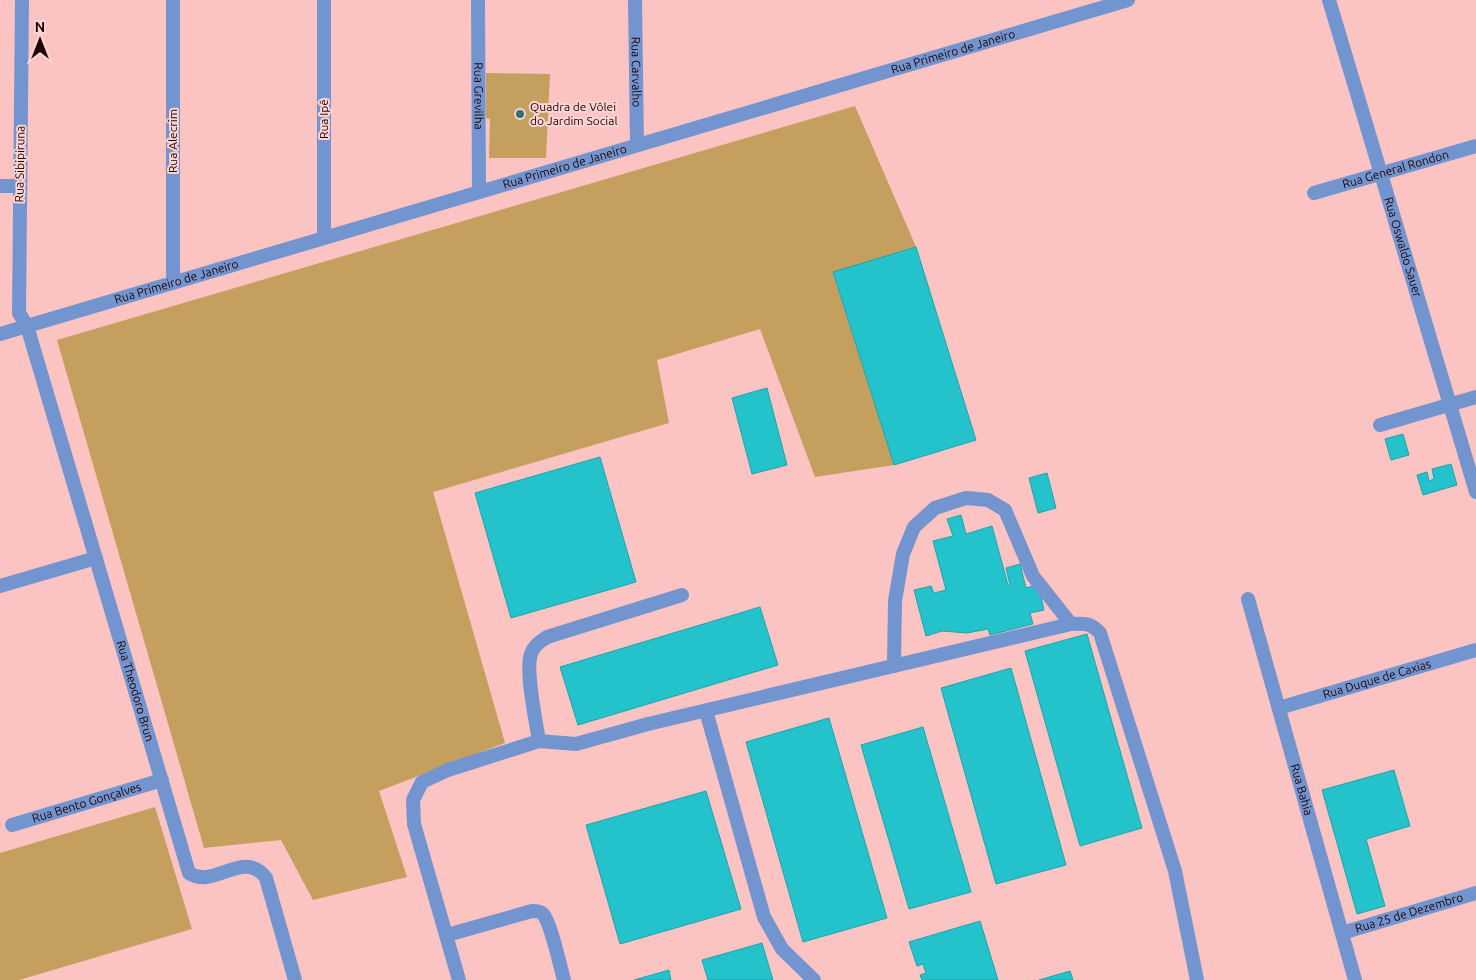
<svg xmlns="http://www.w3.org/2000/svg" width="1476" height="980" viewBox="0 0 1476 980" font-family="Ubuntu,sans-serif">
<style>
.green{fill:#c49f5e}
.building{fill:#24c2cb;stroke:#1ca5ad}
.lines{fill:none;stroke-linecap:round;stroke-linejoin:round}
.minor{stroke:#7395cf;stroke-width:14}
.poi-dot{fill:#2b7579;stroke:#fbd5d4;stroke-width:2}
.labels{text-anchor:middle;stroke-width:4;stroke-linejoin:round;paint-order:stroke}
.street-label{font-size:12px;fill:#200305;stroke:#fbd5d4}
.poi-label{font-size:12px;fill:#200305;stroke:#fbd5d4;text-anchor:start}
</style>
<rect width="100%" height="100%" fill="#fbc3c1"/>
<!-- green -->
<g class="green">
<path d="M486,73L550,74L546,158H489L490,119L486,118Z"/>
<path d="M855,106L916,247L833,273L894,465L815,477L760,329L657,360L669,423L433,492L505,743L379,791L407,877L313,900L281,840L204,848L57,340Z"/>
<path d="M155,807L192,929L19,980H0V853Z"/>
</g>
<!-- building -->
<g class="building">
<path d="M916,247L976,440L894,465L833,272Z"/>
<path d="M767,388L787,465L752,474L732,398Z"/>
<path d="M1403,434L1409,455L1391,460L1385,439Z"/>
<path d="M600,457L636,582L511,618L475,493Z"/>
<path d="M1451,464L1457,485L1423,495L1417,475L1427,472L1429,481L1434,479L1432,469Z"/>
<path d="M1047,473L1056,508L1038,513L1029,478Z"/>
<path d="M961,515L966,534L992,526L1008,585H1010L1006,568L1020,564L1026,588L1038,584L1044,610L1030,613L1033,624L990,635L988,629L967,633L942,631L926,636L914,590L931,586L934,593L946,590L933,541L953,536L947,519Z"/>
<path d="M760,607L778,665L578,725L560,667Z"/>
<path d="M1087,634L1142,828L1080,846L1025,651Z"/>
<path d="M1011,668L1066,865L996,884L941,688Z"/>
<path d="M829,718L887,918L803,942L746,742Z"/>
<path d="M923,727L971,892L909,909L861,745Z"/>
<path d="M1394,770L1410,826L1366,839L1385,906L1357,914L1322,790Z"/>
<path d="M706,791L741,909L620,944L586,825Z"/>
<path d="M980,921L998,980H922L920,975L926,973L923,964L917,966L909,942Z"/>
<path d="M762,943L773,980H708L702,960Z"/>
<path d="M669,970L671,980H634Z"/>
<path d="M1070,971L1073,980H1039Z"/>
</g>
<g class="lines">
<!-- minor -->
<g class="minor">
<path id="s1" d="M22,0L19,313L27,326L189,873C213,890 244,848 266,878L295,980"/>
<path d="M324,0V238"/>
<path id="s2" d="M478,0L479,192"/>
<path id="s3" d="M635,0L637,145"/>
<path id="s4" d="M1329,0L1476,492"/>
<path d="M0,186H20"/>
<path id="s5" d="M1314,193L1476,146"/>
<path d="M173,283V0"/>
<path id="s6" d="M0,334L1128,0"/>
<path d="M1380,425L1476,397"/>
<path d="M0,586L96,558"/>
<path id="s7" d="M1248,599L1355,980"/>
<path d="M894,666L895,601L903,554L914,527L935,508L966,498L988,500L1005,510L1033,576L1071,624"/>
<path id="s8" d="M1279,708L1476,650"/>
<path d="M706,711L764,917L782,949L814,980"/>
<path d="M539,741C536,722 525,670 531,654C534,645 540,642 547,637L682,595"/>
<path id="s9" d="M12,825L162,780"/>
<path id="s10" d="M1342,933L1476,893"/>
<path d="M447,935L532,911C536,911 540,911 543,914C551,923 560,966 564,980"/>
<path d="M459,980L414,824L413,800L422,782L448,770L539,741L576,744L648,724L1071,624C1084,623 1091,623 1100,633L1175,871L1197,980"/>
</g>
</g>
<!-- markers -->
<circle class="poi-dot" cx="520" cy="114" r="5"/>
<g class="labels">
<!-- street labels -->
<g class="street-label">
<text dy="4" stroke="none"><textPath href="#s6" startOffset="994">Rua Primeiro de Janeiro</textPath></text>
<text dy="4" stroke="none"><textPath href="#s3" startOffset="72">Rua Carvalho</textPath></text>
<text dy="4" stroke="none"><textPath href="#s2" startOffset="96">Rua Grevilha</textPath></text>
<text transform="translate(324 119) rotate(-90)" y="4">Rua Ipê</text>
<text transform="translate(173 141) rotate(-90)" y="4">Rua Alecrim</text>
<text transform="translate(20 164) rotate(-89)" y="4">Rua Sibipiruna</text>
<text dy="4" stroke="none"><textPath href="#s6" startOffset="589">Rua Primeiro de Janeiro</textPath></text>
<text dy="4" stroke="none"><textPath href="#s5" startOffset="85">Rua General Rondon</textPath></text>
<text dy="4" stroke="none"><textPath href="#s4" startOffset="258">Rua Oswaldo Sauer</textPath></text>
<text dy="4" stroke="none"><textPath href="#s6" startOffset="184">Rua Primeiro de Janeiro</textPath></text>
<text dy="4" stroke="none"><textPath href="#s8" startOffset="102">Rua Duque de Caxias</textPath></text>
<text dy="4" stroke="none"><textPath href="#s1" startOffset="709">Rua Theodoro Brun</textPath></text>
<text dy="4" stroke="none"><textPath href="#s7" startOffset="198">Rua Bahia</textPath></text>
<text dy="4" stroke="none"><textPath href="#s9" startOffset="78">Rua Bento Gonçalves</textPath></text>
<text dy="4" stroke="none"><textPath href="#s10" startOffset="70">Rua 25 de Dezembro</textPath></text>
</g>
<!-- poi labels -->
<g class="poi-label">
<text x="530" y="111">Quadra de Vôlei<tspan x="530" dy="14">do Jardim Social</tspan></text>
</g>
</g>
<!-- north arrow -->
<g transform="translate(40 40)" stroke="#fbd5d4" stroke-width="4" paint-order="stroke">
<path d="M0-4L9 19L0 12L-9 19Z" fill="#200305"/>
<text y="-8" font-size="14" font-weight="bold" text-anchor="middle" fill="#200305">N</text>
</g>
</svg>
